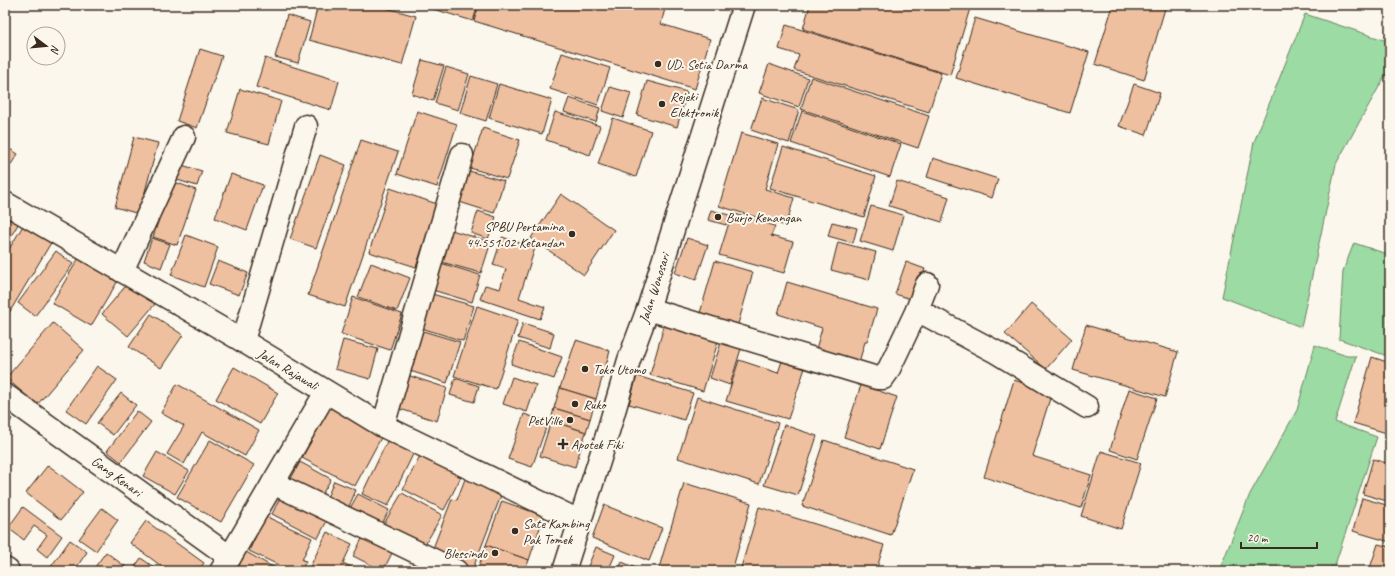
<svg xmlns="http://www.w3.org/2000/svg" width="1395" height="576" viewBox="0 0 1395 576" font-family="Caveat,sans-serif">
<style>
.green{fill:#9cdba4;stroke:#6c8261}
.building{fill:#efc09f;stroke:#3b2a1e}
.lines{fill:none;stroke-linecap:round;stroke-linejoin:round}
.minor-casing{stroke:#3b2a1e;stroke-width:25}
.major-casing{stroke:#3b2a1e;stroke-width:25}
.minor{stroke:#fbf7ec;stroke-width:22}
.major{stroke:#fbf7ec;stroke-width:22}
.poi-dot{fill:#3b2a1e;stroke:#fbf7ec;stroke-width:1.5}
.labels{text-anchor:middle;stroke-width:4;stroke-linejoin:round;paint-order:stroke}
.poi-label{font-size:14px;fill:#3b2a1e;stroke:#fbf7ec;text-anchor:start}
.street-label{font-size:14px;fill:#3b2a1e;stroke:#fbf7ec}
</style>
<rect width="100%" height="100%" fill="#fbf7ec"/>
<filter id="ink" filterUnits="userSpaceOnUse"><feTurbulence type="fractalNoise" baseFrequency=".025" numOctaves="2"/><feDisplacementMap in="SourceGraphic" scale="8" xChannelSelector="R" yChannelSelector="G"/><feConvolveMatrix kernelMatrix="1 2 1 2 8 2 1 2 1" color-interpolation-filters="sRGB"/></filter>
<g filter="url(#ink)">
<!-- green -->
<g class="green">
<path d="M1305,14L1390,42V67L1336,164L1301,327L1222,297L1254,142Z"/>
<path d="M1354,243L1390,255V357L1339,339L1343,271Z"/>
<path d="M1315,345L1347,356H1356L1335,422L1377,437L1333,571H1219L1250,494L1297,410Z"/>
</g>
<!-- building -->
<g class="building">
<path d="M318,5H375L416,16L402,65L309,40Z"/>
<path d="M420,5H478L473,21Z"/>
<path d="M479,5H666L661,24L710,39L695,89L474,21Z"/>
<path d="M810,5H971L950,75L803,29Z"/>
<path d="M1113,5H1166L1144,80L1095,64Z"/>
<path d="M287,15L310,22L298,63L275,57Z"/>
<path d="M975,18L1089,52L1070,113L956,78Z"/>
<path d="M786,25L941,73L929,112L794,70L799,55L779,49Z"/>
<path d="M200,49L222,56L197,128L177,121Z"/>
<path d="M562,53L610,68L598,105L550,89Z"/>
<path d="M265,58L339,81L331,110L256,87Z"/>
<path d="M422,60L444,66L433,101L412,94Z"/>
<path d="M769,64L808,78L799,107L759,93Z"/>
<path d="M446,67L469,74L458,110L435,103Z"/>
<path d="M471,76L497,84L486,121L460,113Z"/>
<path d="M811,77L929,116L918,148L801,109Z"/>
<path d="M647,81L687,92L677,127L637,115Z"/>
<path d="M499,84L552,100L542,134L489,118Z"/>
<path d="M1134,84L1160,93L1146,135L1119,126Z"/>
<path d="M610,87L631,93L623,118L602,111Z"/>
<path d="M240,89L281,101L269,144L227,133Z"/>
<path d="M569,98L600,108L596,122L564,112Z"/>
<path d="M762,98L799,110L789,143L751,130Z"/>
<path d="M417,111L457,124L437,187L397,174Z"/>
<path d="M802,111L901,144L890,177L791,143Z"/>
<path d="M555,112L600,126L590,155L546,140Z"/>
<path d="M613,118L651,131L636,177L598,164Z"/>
<path d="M483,128L520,140L507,179L470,168Z"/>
<path d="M741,133L778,144L765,189L794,198L786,226L719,206Z"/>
<path d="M134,137L158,143L139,214L115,207Z"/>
<path d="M361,140L398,152L345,307L308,295Z"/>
<path d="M5,146L18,154L5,173Z"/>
<path d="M783,147L876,176L864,217L770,188Z"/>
<path d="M320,155L346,165L316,248L290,239Z"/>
<path d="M933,158L998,179L992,198L927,177Z"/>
<path d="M178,164L202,171L197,186L174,179Z"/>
<path d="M462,169L504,181L494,213L453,200Z"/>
<path d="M231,174L263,185L247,230L215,218Z"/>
<path d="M172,181L196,190L177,245L153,237Z"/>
<path d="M897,181L949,197L942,222L889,206Z"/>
<path d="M390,188L437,204L416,267L369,252Z"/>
<path d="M561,194L614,230L584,275L531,238Z"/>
<path d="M871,206L903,215L893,251L860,241Z"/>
<path d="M711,210L729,215L726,225L708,220Z"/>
<path d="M478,211L496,217L488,239L471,233Z"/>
<path d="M5,212L20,221L5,246Z"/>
<path d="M732,213L775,226L771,236L793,242L784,273L719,255Z"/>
<path d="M832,222L857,228L853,243L828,236Z"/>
<path d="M24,224L52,241L9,313L5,311V256Z"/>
<path d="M448,229L491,242L481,273L438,261Z"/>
<path d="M186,235L218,247L204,287L171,275Z"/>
<path d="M502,237L535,248L519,298L545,307L540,319L480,299L485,285L500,289L506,269L493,265Z"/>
<path d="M152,238L170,244L161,268L144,261Z"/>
<path d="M687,238L708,245L696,280L675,273Z"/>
<path d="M838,242L876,252L869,280L831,270Z"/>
<path d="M56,251L73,264L35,316L18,303Z"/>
<path d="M80,256L119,279L91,326L52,303Z"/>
<path d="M218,261L248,273L239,295L209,284Z"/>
<path d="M434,261L480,275L472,302L426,288Z"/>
<path d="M715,261L753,272L738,324L700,313Z"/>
<path d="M906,262L925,269L914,300L895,294Z"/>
<path d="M371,263L410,278L397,311L358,297Z"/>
<path d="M129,282L155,304L128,336L102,314Z"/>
<path d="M787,282L877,309L867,342H865L859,362L816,349L822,328L778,314Z"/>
<path d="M425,292L474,306L463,341L415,326Z"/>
<path d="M353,297L402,314L390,350L341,334Z"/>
<path d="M1031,304L1072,339L1046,369L1005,334Z"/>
<path d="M477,306L518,320L496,389L454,376Z"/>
<path d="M151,314L183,335L161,368L129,347Z"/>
<path d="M666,319L720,335L703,391L650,375Z"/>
<path d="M53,323L84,350L37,405L6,378Z"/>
<path d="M523,323L554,333L550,348L518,338Z"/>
<path d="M1086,325L1178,352L1165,397L1073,370Z"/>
<path d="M416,329L460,342L447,383L404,369Z"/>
<path d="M723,336L743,342L730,385L710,378Z"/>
<path d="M343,340L378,349L370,379L335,369Z"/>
<path d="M576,340L610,351L596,399L560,388Z"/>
<path d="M519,342L562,357L554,379L511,364Z"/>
<path d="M784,355L807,362L788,419L726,401L739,360L778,373Z"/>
<path d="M1372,357L1390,363V434L1353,423Z"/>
<path d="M97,366L117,380L86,424L66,410Z"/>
<path d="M234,367L278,393L260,424L216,399Z"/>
<path d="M404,374L447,388L437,421L394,407Z"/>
<path d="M637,376L693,393L684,420L629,404Z"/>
<path d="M512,377L536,385L527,412L503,404Z"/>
<path d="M455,378L479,386L474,402L450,395Z"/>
<path d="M1014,380L1052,392L1032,456L1091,475L1081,508L984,477Z"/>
<path d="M177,384L259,430L245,456L202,432L184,464L167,454L184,426L161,413Z"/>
<path d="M861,385L897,397L880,449L844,437Z"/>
<path d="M560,388L596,399L590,419L554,408Z"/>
<path d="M1129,389L1157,398L1137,459L1110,450Z"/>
<path d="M121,393L136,405L113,435L97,423Z"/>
<path d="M697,397L778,423L759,484L678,458Z"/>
<path d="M331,404L384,432L355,486L302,458Z"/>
<path d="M554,408L590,419L586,432L551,421Z"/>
<path d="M137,411L151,422L121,462L107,451Z"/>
<path d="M5,414L12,419L5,430Z"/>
<path d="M524,414L548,422L532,467L508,459Z"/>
<path d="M551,421L586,432L575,467L540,456Z"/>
<path d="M784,425L817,436L798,495L764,485Z"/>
<path d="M390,435L416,448L388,506L362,494Z"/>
<path d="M210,440L254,465L221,522L177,497Z"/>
<path d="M824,440L913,469L891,535L802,506Z"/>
<path d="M423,450L464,471L444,510L403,489Z"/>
<path d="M1101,451L1141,463L1121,529L1081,516Z"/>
<path d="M157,452L189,471L175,494L143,476Z"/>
<path d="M1373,459L1390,464V502L1363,494Z"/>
<path d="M300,462L331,479L317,503L287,486Z"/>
<path d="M48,465L83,492L61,520L26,493Z"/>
<path d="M465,479L502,493L472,571L430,556L452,499L457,500Z"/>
<path d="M334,481L356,490L348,509L326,500Z"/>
<path d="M684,483L751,503L732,571H668L659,568Z"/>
<path d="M283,492L329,517L318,538L272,514Z"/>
<path d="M402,493L442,515L422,550L382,527Z"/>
<path d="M358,494L389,510L381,526L349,510Z"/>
<path d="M1362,498L1390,506V542L1353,531Z"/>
<path d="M502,501L544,516L529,560L486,545Z"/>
<path d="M604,505L662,528L649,561L592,538Z"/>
<path d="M23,507L62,536L47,557L37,549L47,535L34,526L24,540L8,528Z"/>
<path d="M759,507L884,545L876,571H740Z"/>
<path d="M102,508L118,520L96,551L79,539Z"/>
<path d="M265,516L312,538L302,560L306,561L301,571H291L249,551Z"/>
<path d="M146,521L204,563L198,571H168L130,543Z"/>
<path d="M327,532L352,544L343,563L359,571H308Z"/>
<path d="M364,535L393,551L383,571L353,556Z"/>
<path d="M70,540L87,552L74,571H55L50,568Z"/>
<path d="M1378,544L1390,547V571H1369Z"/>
<path d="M486,545L529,560L525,571H477Z"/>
<path d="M596,547L615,555L608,571H586Z"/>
<path d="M106,552L127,568L125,571H92Z"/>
<path d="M246,552L280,571H235Z"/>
<path d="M141,558L159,571H132Z"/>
<path d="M622,562L643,571H618Z"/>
<path d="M1331,567L1343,571H1330Z"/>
</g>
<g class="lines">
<defs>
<g id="minor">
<path d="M5,203L243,341L383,426L579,521"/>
<path d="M122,271L184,137"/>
<path d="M648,309L877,378H883L888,371L917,310L927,284"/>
<path d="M917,310L996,352L1087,407"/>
<path d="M243,341L306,126"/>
<path d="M5,395L230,557"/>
<path d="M383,426L462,155"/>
<path d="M273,483L456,571"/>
<path d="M5,569L8,571"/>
<path d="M221,571L230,557L326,392"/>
</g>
<path id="major" d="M564,571L602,452L629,360L648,309L744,5"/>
</defs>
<!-- minor casing -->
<use href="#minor" class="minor-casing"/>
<!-- major casing -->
<use href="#major" class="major-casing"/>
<!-- minor -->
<use href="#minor" class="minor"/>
<!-- major -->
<use href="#major" class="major"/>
</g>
</g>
<!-- markers -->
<g class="poi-dot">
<circle cx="658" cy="64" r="4"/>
<circle cx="662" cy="104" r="4"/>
<circle cx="718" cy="217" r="4"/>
<circle cx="572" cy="234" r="4"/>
<circle cx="585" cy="369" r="4"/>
<circle cx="575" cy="404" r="4"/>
<circle cx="570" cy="420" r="4"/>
<path d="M561 438h4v4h4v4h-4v4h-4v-4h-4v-4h4z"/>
<circle cx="515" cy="531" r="4"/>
<circle cx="495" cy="553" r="4"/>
</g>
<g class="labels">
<!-- poi labels -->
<g class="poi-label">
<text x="666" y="69">UD. Setia Darma</text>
<text x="670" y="101">Rejeki<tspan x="670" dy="16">Elektronik</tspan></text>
<text x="726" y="222">Burjo Kenangan</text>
<text x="564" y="231" text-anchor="end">SPBU Pertamina<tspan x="564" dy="16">44.551.02 Ketandan</tspan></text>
<text x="593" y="374">Toko Utomo</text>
<text x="583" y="409">Ruko</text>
<text x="562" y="425" text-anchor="end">PetVille</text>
<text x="571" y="449">Apotek Fiki</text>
<text x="523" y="528">Sate Kambing<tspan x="523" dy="16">Pak Tomek</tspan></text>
<text x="487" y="558" text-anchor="end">Blessindo</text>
</g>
<!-- street labels -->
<g class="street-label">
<text transform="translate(654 288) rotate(-72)" y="5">Jalan Wonosari</text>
<text transform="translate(288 369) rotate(31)" y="5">Jalan Rajawali</text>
<text transform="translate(117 476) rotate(36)" y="5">Gang Kenari</text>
</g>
</g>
<!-- margin -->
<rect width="1395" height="576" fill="none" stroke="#fbf7ec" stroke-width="20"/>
<rect x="10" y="10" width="1375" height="556" fill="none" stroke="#3b2a1e" stroke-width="1.5" filter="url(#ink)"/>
<!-- north arrow -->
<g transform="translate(46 46) rotate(106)"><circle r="19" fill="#fbf7ec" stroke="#aea59a"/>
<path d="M0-3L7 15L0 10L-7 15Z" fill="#3b2a1e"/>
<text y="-6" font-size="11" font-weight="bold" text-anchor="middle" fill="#3b2a1e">N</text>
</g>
<!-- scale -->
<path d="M1241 542v6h76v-6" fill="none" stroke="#3b2a1e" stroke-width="2"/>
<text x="1247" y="542" font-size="12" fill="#3b2a1e" stroke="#fbf7ec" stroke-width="3" paint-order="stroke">20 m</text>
</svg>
